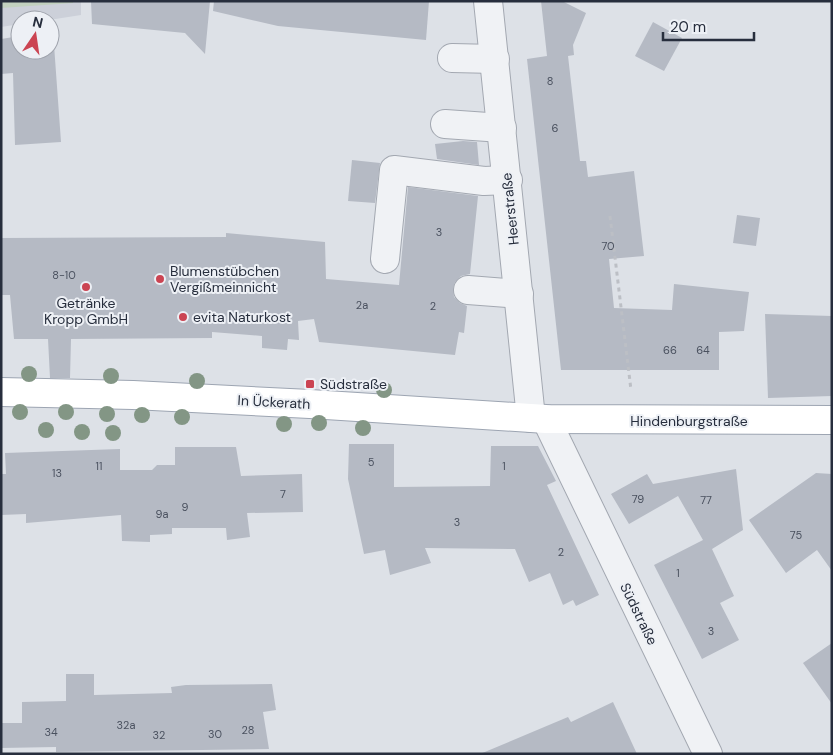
<svg xmlns="http://www.w3.org/2000/svg" width="833" height="755" viewBox="0 0 833 755" font-family="'DM Sans',sans-serif">
<style>
.built{fill:#ccd0d9}
.green{fill:#c2d1bf}
.building{fill:#b5bac4}
.lines{fill:none;stroke-linecap:round;stroke-linejoin:round}
.minor-casing{stroke:#a3a8b1;stroke-width:30}
.major-casing{stroke:#9da5b2;stroke-width:30}
.path{stroke:#bcbfc5;stroke-width:3;stroke-dasharray:4 4;stroke-linecap:butt}
.minor{stroke:#f0f2f5;stroke-width:28}
.major{stroke:#fff;stroke-width:28}
.tree{fill:#839685}
.poi-dot{fill:#cb4452;stroke:#edf0f5;stroke-width:2}
.labels{text-anchor:middle;stroke-width:4;stroke-linejoin:round;paint-order:stroke}
.number-label{font-size:11px;fill:#4a515f}
.street-label{font-size:14px;fill:#272e3d;stroke:#edf0f5}
.poi-label{font-size:14px;fill:#272e3d;stroke:#edf0f5;text-anchor:start}
</style>
<rect width="100%" height="100%" fill="#dde1e7"/>
<!-- built -->
<path class="built" d="M1,1H81V15L49,20H20V24L1,27Z"/>
<!-- green -->
<path class="green" d="M1,1H73V3L1,8Z"/>
<!-- building -->
<g class="building">
<path d="M91,1H210L205,54L185,33L92,24Z"/>
<path d="M214,1H429L426,40L278,26L213,11Z"/>
<path d="M541,1H562L586,13L573,45L574,55L568,56L580,161H586L588,177L634,171L644,256L609,259L614,308L672,310L674,284L749,292L744,331L719,332V370H561L527,59L547,56Z"/>
<path d="M653,22L682,38L664,71L635,56Z"/>
<path d="M50,31H53L61,142L15,145L13,73L1,74V39L20,36V50H50Z"/>
<path d="M463,141L477,142L479,165L437,159L435,144Z"/>
<path d="M352,160L380,163L375,203L348,201Z"/>
<path d="M408,187L478,196L470,274L461,276L455,282L453,288L454,297L460,303L467,306L464,333L459,332L455,355L319,342L314,319L298,321L299,340L288,339L287,350L262,348V336L212,332V338L71,339L70,378H50L48,339H14L10,295H1V238L226,237V233L325,242L326,279L399,285Z"/>
<path d="M737,215L760,218L756,246L733,243Z"/>
<path d="M765,314L832,316V396L768,398Z"/>
<path d="M349,444H394V487L490,486L491,446H538L556,481L547,485L599,595L576,606L573,600L563,605L550,573L529,582L515,549L425,548L431,563L390,575L385,550L364,554L348,479Z"/>
<path d="M175,447H236L241,476L302,474L303,512L247,513L250,537L227,540L226,528H172V534L150,535V542L122,541L121,515L26,523V514L1,515V474H6L5,453L120,449V470H152L157,465H175Z"/>
<path d="M736,469L743,530L712,549L734,596L720,603L739,640L702,659L654,565L703,540L678,496L629,524L611,494L647,474L653,484Z"/>
<path d="M816,473L832,474V571L817,550L786,573L749,520Z"/>
<path d="M832,643V704L803,663Z"/>
<path d="M66,674H94V695L172,693L171,687L186,685L272,684L276,710L263,712L269,749L56,752V747L1,748V723H22V702L66,701Z"/>
<path d="M613,702L637,754H480L568,717L571,722Z"/>
</g>
<g class="lines">
<defs>
<g id="minor">
<path d="M488,1L531,418"/>
<path d="M452,58L495,59"/>
<path d="M445,124L502,128"/>
<path d="M385,259L394,170L484,181L508,180"/>
<path d="M468,290L519,294"/>
<path d="M546,419L708,754"/>
</g>
<path id="major" d="M1,392L133,395L310,404L546,419L832,420"/>
</defs>
<!-- minor casing -->
<use href="#minor" class="minor-casing"/>
<!-- major casing -->
<use href="#major" class="major-casing"/>
<!-- path -->
<path class="path" d="M610,216L631,390"/>
<!-- minor -->
<use href="#minor" class="minor"/>
<!-- major -->
<use href="#major" class="major"/>
</g>
<!-- trees -->
<g class="tree">
<circle cx="29" cy="374" r="8"/>
<circle cx="111" cy="376" r="8"/>
<circle cx="197" cy="381" r="8"/>
<circle cx="384" cy="390" r="8"/>
<circle cx="20" cy="412" r="8"/>
<circle cx="66" cy="412" r="8"/>
<circle cx="107" cy="414" r="8"/>
<circle cx="142" cy="415" r="8"/>
<circle cx="182" cy="417" r="8"/>
<circle cx="319" cy="423" r="8"/>
<circle cx="284" cy="424" r="8"/>
<circle cx="363" cy="428" r="8"/>
<circle cx="46" cy="430" r="8"/>
<circle cx="82" cy="432" r="8"/>
<circle cx="113" cy="433" r="8"/>
</g>
<!-- markers -->
<g class="poi-dot">
<circle cx="160" cy="279" r="5"/>
<circle cx="86" cy="287" r="5"/>
<circle cx="183" cy="317" r="5"/>
<rect x="305" y="379" width="10" height="10" rx="2.5"/>
</g>
<g class="labels">
<!-- number labels -->
<g class="number-label">
<text x="550" y="85">8</text>
<text x="555" y="132">6</text>
<text x="439" y="236">3</text>
<text x="608" y="250">70</text>
<text x="64" y="279">8-10</text>
<text x="362" y="309">2a</text>
<text x="433" y="310">2</text>
<text x="670" y="354">66</text>
<text x="703" y="354">64</text>
<text x="371" y="466">5</text>
<text x="99" y="470">11</text>
<text x="504" y="470">1</text>
<text x="57" y="477">13</text>
<text x="283" y="498">7</text>
<text x="638" y="503">79</text>
<text x="706" y="504">77</text>
<text x="185" y="511">9</text>
<text x="162" y="518">9a</text>
<text x="457" y="526">3</text>
<text x="796" y="539">75</text>
<text x="561" y="556">2</text>
<text x="678" y="577">1</text>
<text x="711" y="635">3</text>
<text x="126" y="729">32a</text>
<text x="248" y="734">28</text>
<text x="51" y="736">34</text>
<text x="215" y="738">30</text>
<text x="159" y="739">32</text>
</g>
<!-- street labels -->
<g class="street-label">
<text transform="translate(510 209) rotate(-96)" y="5">Heerstraße</text>
<text transform="translate(274 402) rotate(3)" y="5">In Ückerath</text>
<text x="689" y="426">Hindenburgstraße</text>
<text transform="translate(639 614) rotate(64)" y="5">Südstraße</text>
</g>
<!-- poi labels -->
<g class="poi-label">
<text x="170" y="276">Blumenstübchen<tspan x="170" dy="16">Vergißmeinnicht</tspan></text>
<text x="86" y="308" text-anchor="middle">Getränke<tspan x="86" dy="16">Kropp GmbH</tspan></text>
<text x="193" y="322">evita Naturkost</text>
<text x="320" y="389">Südstraße</text>
</g>
</g>
<!-- border -->
<rect width="833" height="755" fill="none" stroke="#272e3d" stroke-width="5"/>
<!-- north arrow -->
<g transform="translate(35 35) rotate(13)"><circle r="24" fill="#edf0f5" stroke="#9ea2ab"/>
<path d="M0-4L9 19L0 12L-9 19Z" fill="#cb4452"/>
<text y="-8" font-size="14" font-weight="bold" text-anchor="middle" fill="#272e3d">N</text>
</g>
<!-- scale -->
<path d="M663 32v8h91v-8" fill="none" stroke="#272e3d" stroke-width="2.5"/>
<text x="670" y="32" font-size="15" fill="#272e3d" stroke="#edf0f5" stroke-width="4" paint-order="stroke">20 m</text>
</svg>
